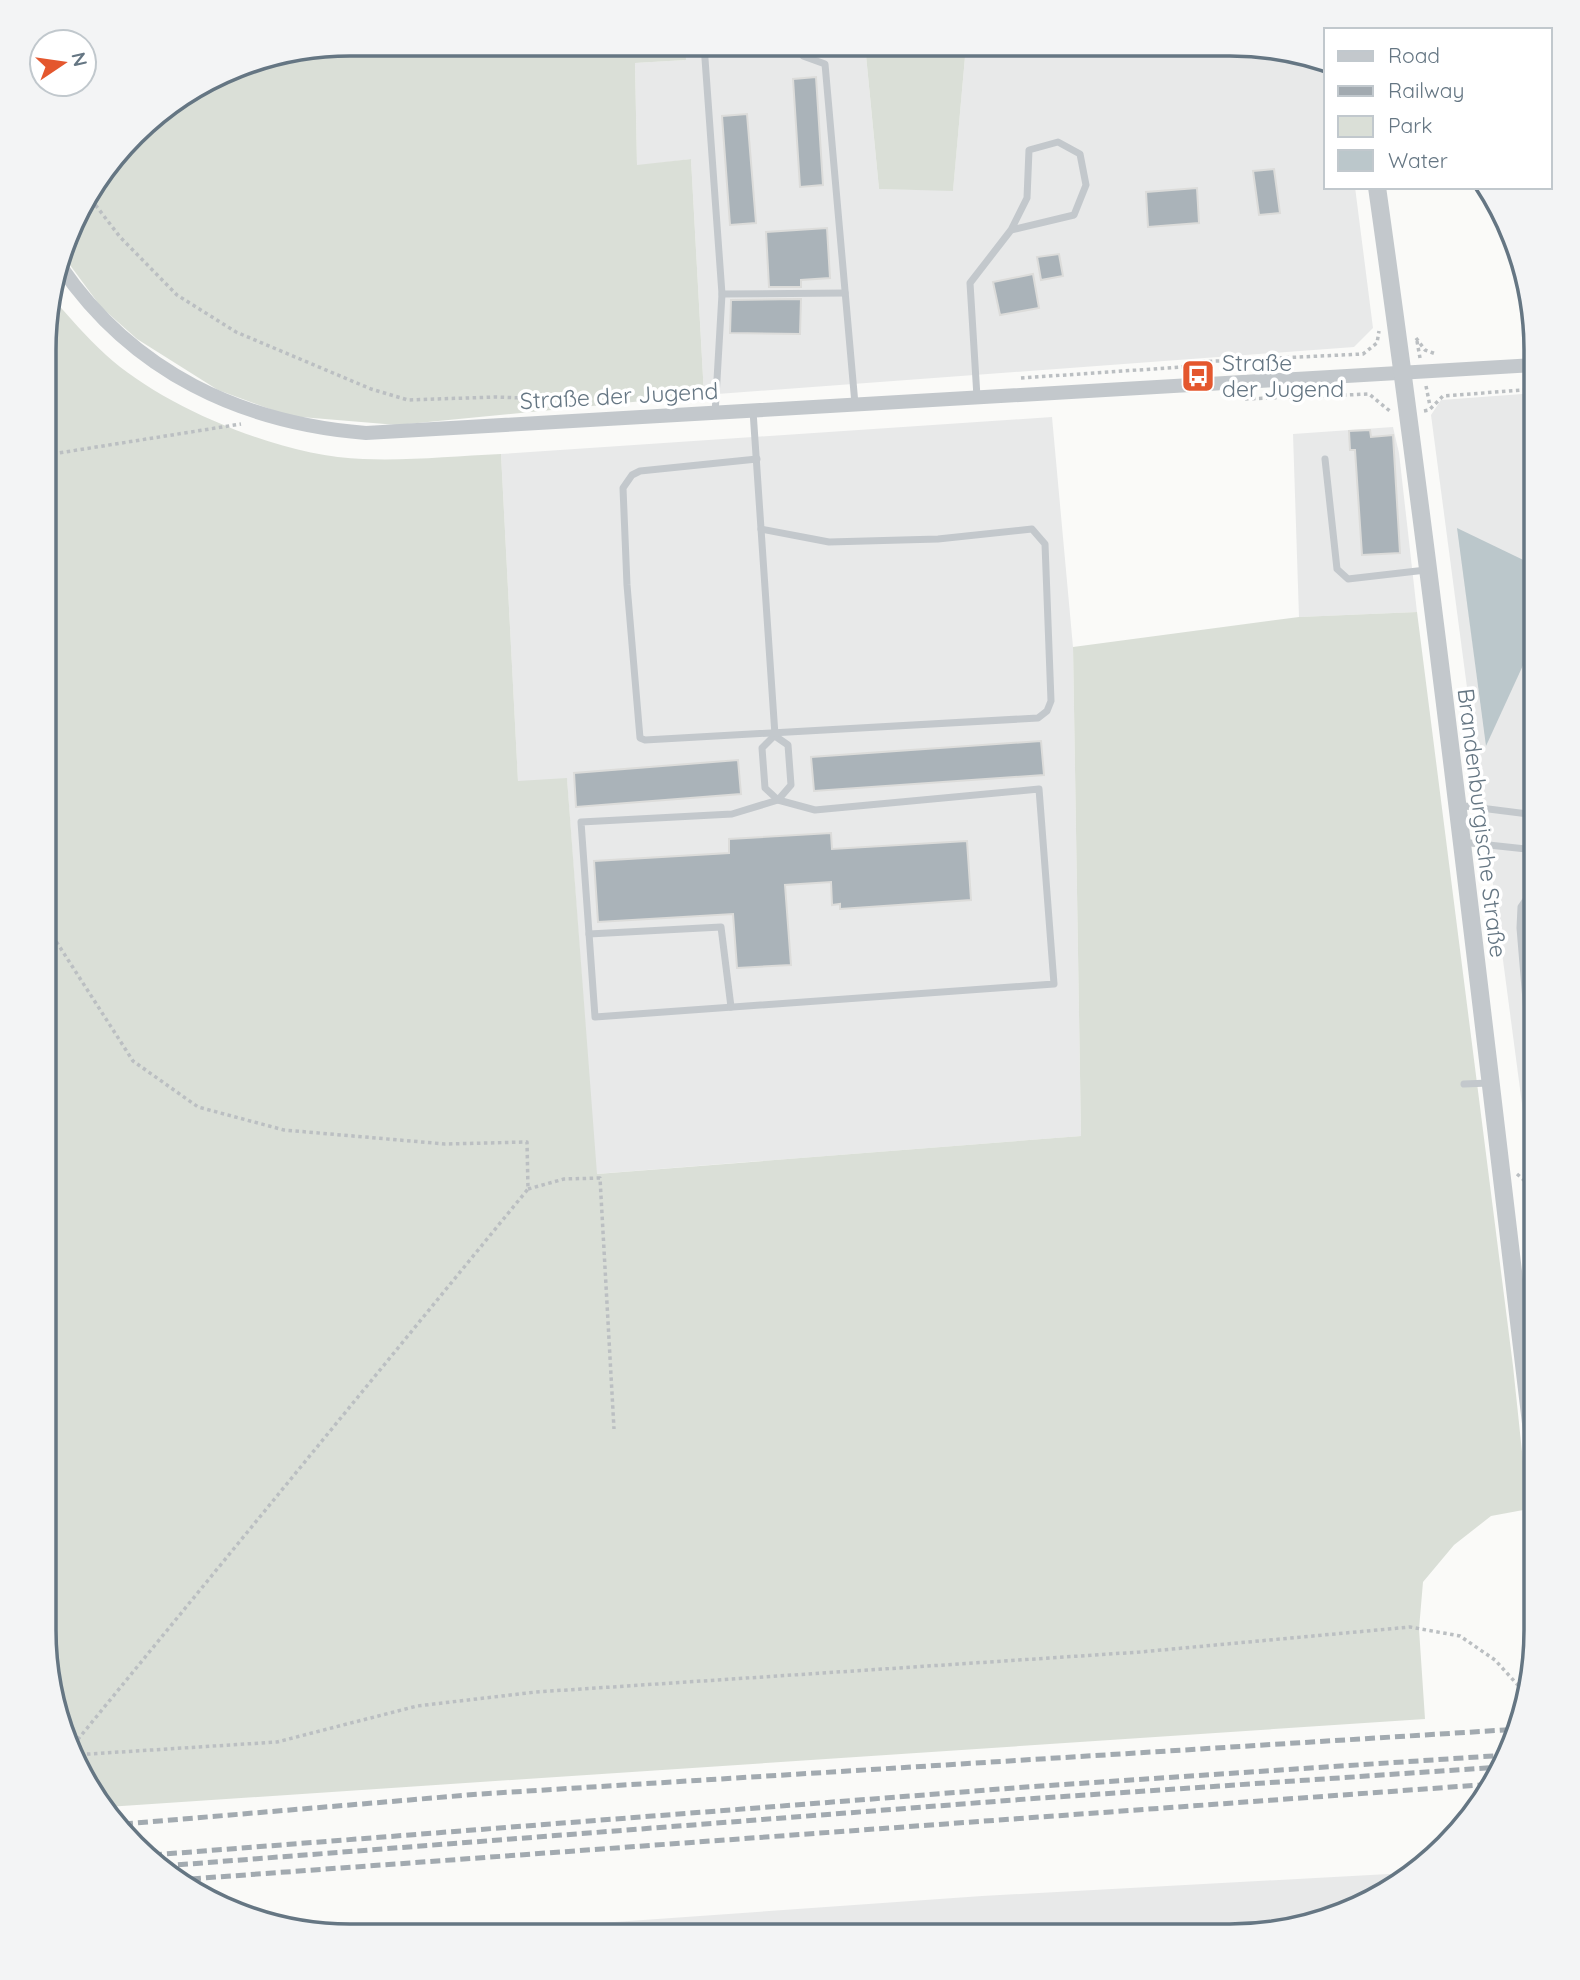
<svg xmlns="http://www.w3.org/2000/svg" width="1580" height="1980" viewBox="0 0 1580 1980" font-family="Quicksand,sans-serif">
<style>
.built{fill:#e8e9e9}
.green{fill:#dadfd7}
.water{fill:#bbc7cb}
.building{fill:#aab3b9;stroke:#dcdcda;stroke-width:2}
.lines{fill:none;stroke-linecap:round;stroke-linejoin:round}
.path{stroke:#bbbfc2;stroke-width:3.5;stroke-dasharray:3.5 3.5;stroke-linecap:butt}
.service{stroke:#c3c8cc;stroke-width:7}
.minor{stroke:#c3c8cc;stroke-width:14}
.tertiary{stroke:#c3c8cc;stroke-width:18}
.rail{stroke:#a2aab0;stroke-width:5;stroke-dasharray:10 5;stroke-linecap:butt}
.labels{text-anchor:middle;stroke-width:7;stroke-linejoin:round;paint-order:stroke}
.poi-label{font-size:23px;fill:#657683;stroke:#fff;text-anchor:start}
.street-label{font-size:23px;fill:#657683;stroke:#fff}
.rim{fill:none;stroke:#657683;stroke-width:3.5}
</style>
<rect width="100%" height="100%" fill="#fafaf8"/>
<!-- built -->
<g class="built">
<path d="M685,45H865L879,189L953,190L965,57L1132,46H1271L1326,67V187H1355L1373,328L1354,347L704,395L691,159L637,166L635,63L685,60Z"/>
<path d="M1536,393V1210L1431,415L1441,400Z"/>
<path d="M1052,417L1073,647L1081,1136L596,1174L567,779L518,782L501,454Z"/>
<path d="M1393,427L1399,453L1417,612L1299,617L1293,434Z"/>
<path d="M1407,1873L1383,1895L1250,1936H417L982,1896Z"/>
</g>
<!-- green -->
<g class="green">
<path d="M350,44L685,45L686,60L635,63L637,165L691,159L704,395L397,425L289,416L218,390L137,339L101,307L64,257L85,197L148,119L251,60Z"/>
<path d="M865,45L1132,46L965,57L953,191L879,189Z"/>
<path d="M51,297C69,316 86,337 106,355C164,408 283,457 363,459C408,461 455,456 501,454L518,781L567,778L597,1174L1081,1136L1073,647L1299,617L1417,612L1513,1366L1528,1509L1491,1516L1454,1545L1423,1582L1419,1629L1425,1719L107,1807L85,1783L54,1710L44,1631L46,309Z"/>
</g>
<!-- water -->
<path class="water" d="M1457,528L1536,566V637L1486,746Z"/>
<!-- building -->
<g class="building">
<path d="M816,77L823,185L800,187L793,79Z"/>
<path d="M747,114L756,223L730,225L722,116Z"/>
<path d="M1274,169L1280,213L1259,215L1253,171Z"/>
<path d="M1197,188L1199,223L1148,227L1146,192Z"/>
<path d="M827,228L830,278L801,280V287H769L766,232Z"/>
<path d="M1059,254L1063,276L1041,280L1037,257Z"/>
<path d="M1033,274L1039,308L1000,315L993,282Z"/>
<path d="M801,299L800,334L730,333L731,300Z"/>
<path d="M1370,430L1371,437L1393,435L1400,553L1362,555L1355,450H1350L1349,431Z"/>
<path d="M1041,741L1044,775L814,791L811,757Z"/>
<path d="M738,760L741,794L576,807L574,773Z"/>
<path d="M831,833L832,849L967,841L971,900L840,909V904L832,905L831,882L785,885L791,965L737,968L733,914L598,922L594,861L729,853V839Z"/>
</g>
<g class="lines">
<!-- path -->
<g class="path">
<path d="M87,194L120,237L177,295L236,332L371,389L408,400L495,397L525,398L550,406"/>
<path d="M1416,338L1425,350L1436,354"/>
<path d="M1417,341L1420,358"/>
<path d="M1021,378L1182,367L1196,362L1363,354L1377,343L1379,331"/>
<path d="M1426,386L1430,406"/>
<path d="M1245,399L1369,394L1391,412"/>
<path d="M1424,411L1429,410L1443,396L1536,389"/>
<path d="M46,455L241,424"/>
<path d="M45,924L133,1061L198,1107L284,1130L445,1144L527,1142L528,1189L70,1749"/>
<path d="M1517,1174L1524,1180L1536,1260"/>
<path d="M528,1189L564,1179L600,1178L614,1429"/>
<path d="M73,1755L277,1742L417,1706L536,1692L1140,1652L1410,1627L1460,1636L1495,1660L1527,1695"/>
</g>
<!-- service -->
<g class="service">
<path d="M704,45L722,294L715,414"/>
<path d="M802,45L803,56L825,64L855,404"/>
<path d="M722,294L845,293"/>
<path d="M977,397L970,283L1011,230L1074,215L1086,185L1080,154L1058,142L1029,150L1027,198L1011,230"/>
<path d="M753,411L775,735L762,748L765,788L778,800L791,785L788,745L775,736"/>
<path d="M757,459L640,471L632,475L623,488L627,585L640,738L645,740L1038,718L1047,711L1051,701L1045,544L1032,529L938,539L829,542L761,529"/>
<path d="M1325,459L1337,569L1348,579L1426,570"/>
<path d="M1039,789L1054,984L595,1017L581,822L732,814L778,800L815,810Z"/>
<path d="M1457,805L1536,815"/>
<path d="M1461,842L1536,850"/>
<path d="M589,934L721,927L731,1007"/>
<path d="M1464,1084L1489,1083"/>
<path d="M1536,1121L1520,928L1521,907L1536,885"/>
</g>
<!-- minor -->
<path class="minor" d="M61,267C133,372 241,423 366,433L1536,365"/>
<!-- tertiary -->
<path class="tertiary" d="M1377,187C1437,612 1485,1039 1536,1465"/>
<!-- rail -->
<g class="rail">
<path d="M123,1824L480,1794L1520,1729"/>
<path d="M152,1855L1026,1787L1507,1755"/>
<path d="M163,1866L1027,1799L1501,1767"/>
<path d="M176,1880L1493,1784"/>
</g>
</g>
<!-- icons -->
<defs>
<symbol id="bus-square" viewBox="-11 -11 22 22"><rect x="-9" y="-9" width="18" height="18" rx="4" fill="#e4572e" stroke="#fff"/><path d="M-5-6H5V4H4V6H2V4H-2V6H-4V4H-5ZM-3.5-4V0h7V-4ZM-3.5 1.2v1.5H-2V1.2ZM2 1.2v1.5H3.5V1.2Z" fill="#fff"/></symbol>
</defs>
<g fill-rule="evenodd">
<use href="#bus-square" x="1179" y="357" width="38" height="38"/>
</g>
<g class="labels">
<!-- poi labels -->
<g class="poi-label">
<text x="1222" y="371">Straße<tspan x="1222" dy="26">der Jugend</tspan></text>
</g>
<!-- street labels -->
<g class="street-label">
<text transform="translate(619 396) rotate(-3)" y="8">Straße der Jugend</text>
<text transform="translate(1482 823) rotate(83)" y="8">Brandenburgische Straße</text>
</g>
</g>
<!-- crop -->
<path d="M0 0H1580V1980H0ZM350 56H1230A294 294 0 0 1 1524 350V1630A294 294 0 0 1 1230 1924H350A294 294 0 0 1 56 1630V350A294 294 0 0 1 350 56Z" fill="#f3f4f5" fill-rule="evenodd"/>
<path class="rim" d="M350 56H1230A294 294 0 0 1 1524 350V1630A294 294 0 0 1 1230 1924H350A294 294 0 0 1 56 1630V350A294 294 0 0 1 350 56Z"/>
<!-- legend -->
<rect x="1324" y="28" width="228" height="161" fill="#ffffff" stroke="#c1c8cd" stroke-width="2"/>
<rect x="1338" y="51" width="35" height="10" fill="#c3c8cc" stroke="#c1c8cd" stroke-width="2"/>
<text x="1388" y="63" font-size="21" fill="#657683">Road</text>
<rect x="1338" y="86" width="35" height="10" fill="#a2aab0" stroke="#c1c8cd" stroke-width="2"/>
<text x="1388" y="98" font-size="21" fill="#657683">Railway</text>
<rect x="1338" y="116" width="35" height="21" fill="#dadfd7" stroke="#c1c8cd" stroke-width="2"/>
<text x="1388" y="133" font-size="21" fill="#657683">Park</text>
<rect x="1338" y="150" width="35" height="21" fill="#bbc7cb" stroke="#c1c8cd" stroke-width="2"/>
<text x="1388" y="168" font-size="21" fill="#657683">Water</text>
<!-- north arrow -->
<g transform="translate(63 63) rotate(77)"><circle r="33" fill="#ffffff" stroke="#c1c8cd" stroke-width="2"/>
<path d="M0-5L12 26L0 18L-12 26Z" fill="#e4572e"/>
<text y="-10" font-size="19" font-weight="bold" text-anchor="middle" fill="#657683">N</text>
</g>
</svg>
